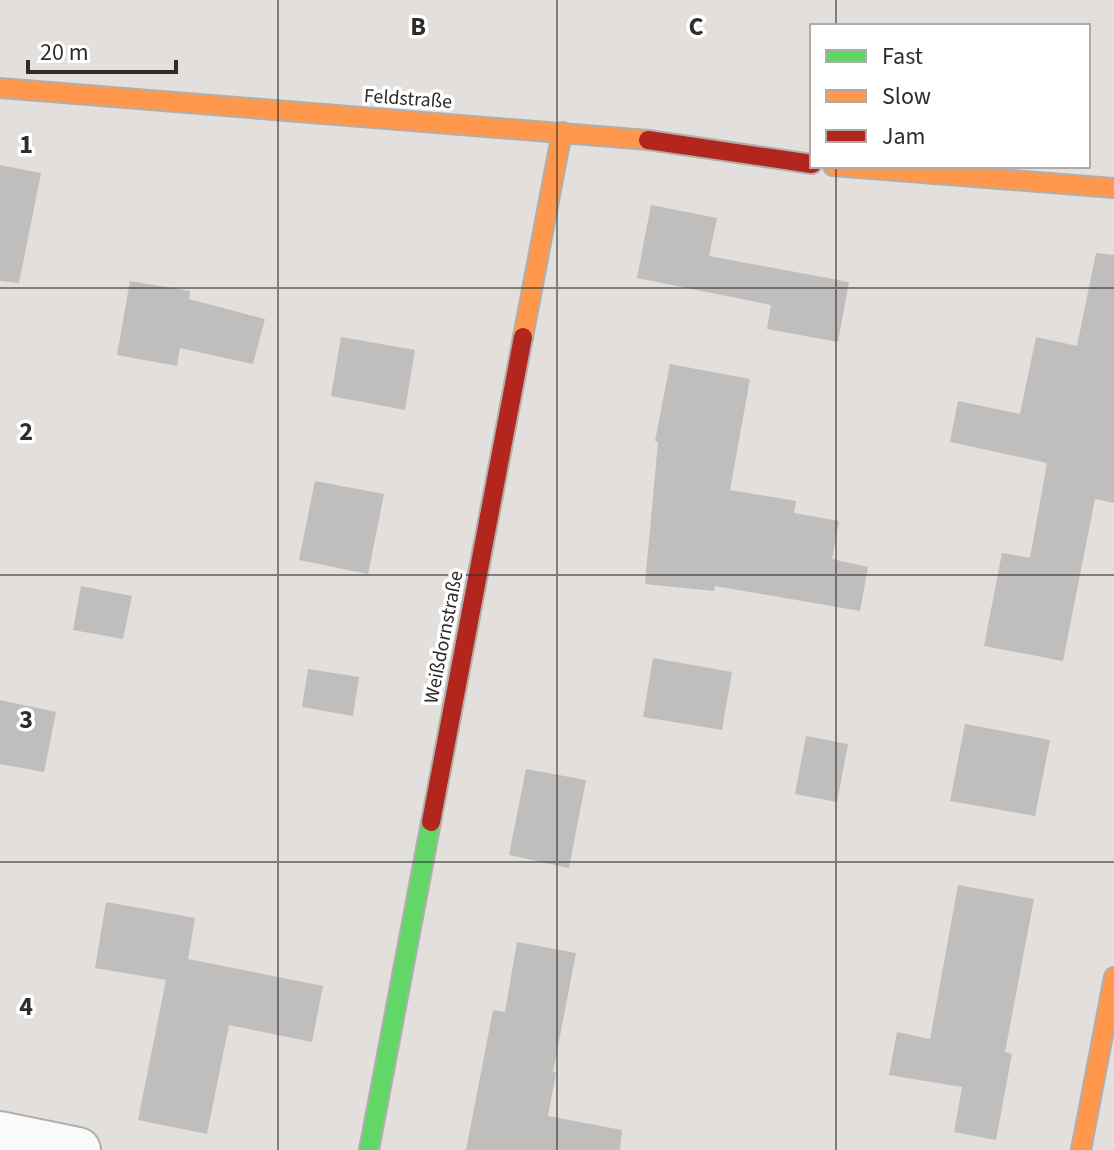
<svg xmlns="http://www.w3.org/2000/svg" width="1114" height="1150" viewBox="0 0 1114 1150" font-family="'Source Sans 3',sans-serif">
<style>
.building{fill:#c0bdbd}
.lines{fill:none;stroke-linecap:round;stroke-linejoin:round}
.street-casing{stroke:#b1afac;stroke-width:48}
.fast-casing{stroke:#b1afac;stroke-width:22}
.slow-casing{stroke:#b1afac;stroke-width:22}
.jam-casing{stroke:#b1afac;stroke-width:22}
.street{stroke:#fbfafa;stroke-width:44}
.fast{stroke:#63d668;stroke-width:18}
.slow{stroke:#ff974d;stroke-width:18}
.jam{stroke:#b3261e;stroke-width:18}
.grid{fill:none;stroke:#2f2d2b;stroke-width:2;stroke-opacity:0.55}
.labels{text-anchor:middle;stroke-width:7;stroke-linejoin:round;paint-order:stroke}
.street-label{font-size:20px;fill:#2f2d2b;stroke:#fff}
.grid-label{font-size:26px;text-anchor:middle;font-weight:bold;fill:#2f2d2b;stroke:#fff;stroke-width:7;stroke-linejoin:round;paint-order:stroke}
</style>
<rect width="100%" height="100%" fill="#e2dfdc"/>
<!-- building -->
<g class="building">
<path d="M0,165L41,173L19,283L0,281Z"/>
<path d="M651,205L717,218L709,256L849,282L838,342L767,329L771,305L637,278Z"/>
<path d="M1096,253L1114,255V503L1095,499L1063,661L984,646L1002,553L1030,558L1047,463L950,442L958,401L1020,414L1036,337L1077,346Z"/>
<path d="M130,281L190,291L189,299L265,319L253,364L180,348L177,366L117,355Z"/>
<path d="M341,337L415,350L405,410L331,396Z"/>
<path d="M670,364L750,379L730,490L796,501L794,513L839,521L832,559L868,567L860,611L715,586L714,591L645,584L658,442L655,441Z"/>
<path d="M315,481L384,494L368,574L299,560Z"/>
<path d="M81,586L132,596L123,639L73,630Z"/>
<path d="M653,658L732,672L722,730L643,717Z"/>
<path d="M308,669L359,677L353,716L302,707Z"/>
<path d="M0,700L56,712L44,772L0,764Z"/>
<path d="M965,724L1050,740L1035,816L950,801Z"/>
<path d="M806,736L848,744L837,802L795,794Z"/>
<path d="M526,769L586,780L569,868L509,855Z"/>
<path d="M958,885L1034,899L1005,1052L1012,1054L996,1140L954,1132L962,1087L889,1075L897,1032L930,1039Z"/>
<path d="M106,902L195,918L188,959L323,986L312,1042L229,1025L207,1134L138,1120L166,980L95,968Z"/>
<path d="M517,942L576,953L553,1072L556,1073L548,1116L622,1130L620,1150H466L493,1010L505,1012Z"/>
</g>
<g class="lines">
<defs>
<path id="street" d="M0,1134L78,1150"/>
<path id="fast" d="M369,1150L431,822"/>
<g id="slow">
<path d="M0,88L648,140"/>
<path d="M833,166L1114,188"/>
<path d="M523,337L562,132"/>
<path d="M1081,1150L1114,977"/>
</g>
<g id="jam">
<path d="M648,140L812,164"/>
<path d="M431,822L523,337"/>
</g>
</defs>
<!-- street casing -->
<use href="#street" class="street-casing"/>
<!-- fast casing -->
<use href="#fast" class="fast-casing"/>
<!-- slow casing -->
<use href="#slow" class="slow-casing"/>
<!-- jam casing -->
<use href="#jam" class="jam-casing"/>
<!-- street -->
<use href="#street" class="street"/>
<!-- fast -->
<use href="#fast" class="fast"/>
<!-- slow -->
<use href="#slow" class="slow"/>
<!-- jam -->
<use href="#jam" class="jam"/>
</g>
<!-- grid -->
<path class="grid" d="M278,0V1150M557,0V1150M836,0V26M836,166V1150M0,288H1114M0,575H1114M0,862H1114"/>
<g class="labels">
<!-- street labels -->
<g class="street-label">
<text transform="translate(408 98) rotate(4)" y="7">Feldstraße</text>
<text transform="translate(443 637) rotate(-79)" y="7">Weißdornstraße</text>
</g>
</g>
<g class="grid-label">
<text x="418" y="35">B</text>
<text x="696" y="35">C</text>
<text x="26" y="153">1</text>
<text x="26" y="440">2</text>
<text x="26" y="728">3</text>
<text x="26" y="1015">4</text>
</g>
<!-- legend -->
<rect x="810" y="24" width="280" height="144" fill="#ffffff" stroke="#acabaa" stroke-width="2"/>
<rect x="826" y="50" width="40" height="12" fill="#63d668" stroke="#acabaa" stroke-width="2"/>
<text x="882" y="64" font-size="24" fill="#2f2d2b">Fast</text>
<rect x="826" y="90" width="40" height="12" fill="#ff974d" stroke="#acabaa" stroke-width="2"/>
<text x="882" y="104" font-size="24" fill="#2f2d2b">Slow</text>
<rect x="826" y="130" width="40" height="12" fill="#b3261e" stroke="#acabaa" stroke-width="2"/>
<text x="882" y="144" font-size="24" fill="#2f2d2b">Jam</text>
<!-- scale -->
<path d="M28 60v12h148v-12" fill="none" stroke="#2f2d2b" stroke-width="4"/>
<text x="40" y="60" font-size="24" fill="#2f2d2b" stroke="#ffffff" stroke-width="6" paint-order="stroke">20 m</text>
</svg>
